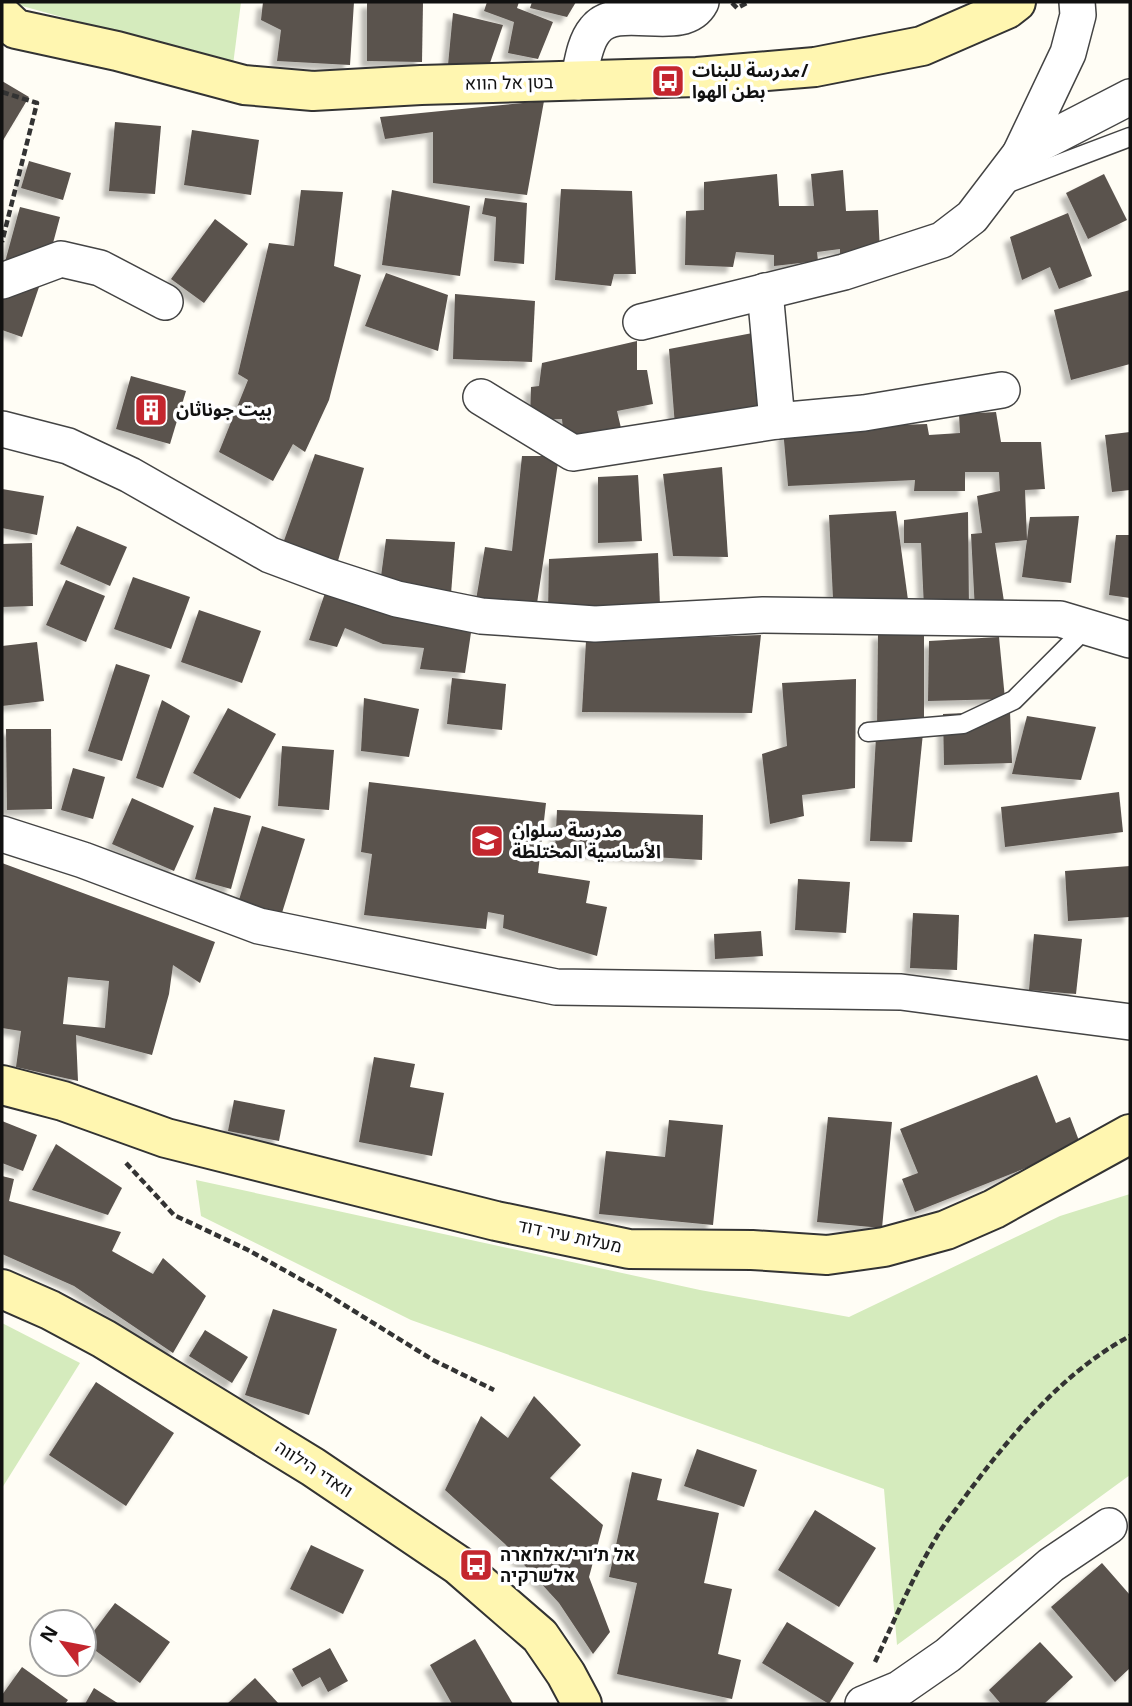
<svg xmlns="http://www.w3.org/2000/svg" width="1132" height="1706" viewBox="0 0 1132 1706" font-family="Georgia,'Noto Sans Arabic',Heebo,serif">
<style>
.green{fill:#d5ebbd}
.building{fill:#5a524d;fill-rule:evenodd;filter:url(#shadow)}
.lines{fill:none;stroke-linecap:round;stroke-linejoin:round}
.lane-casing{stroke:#444;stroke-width:21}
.street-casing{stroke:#444;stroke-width:38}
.secondary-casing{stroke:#333;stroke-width:42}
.path{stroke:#333;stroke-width:4.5;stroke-dasharray:7 3.5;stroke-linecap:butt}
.lane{stroke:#fff;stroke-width:18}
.street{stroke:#fff;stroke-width:35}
.secondary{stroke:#fff6b0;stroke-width:38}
.labels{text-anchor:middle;stroke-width:7;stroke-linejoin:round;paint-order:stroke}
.poi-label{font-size:18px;font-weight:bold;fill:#111;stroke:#fff;text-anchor:start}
.street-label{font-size:18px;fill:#111;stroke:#fff}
</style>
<defs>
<filter id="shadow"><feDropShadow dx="-6" dy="6" stdDeviation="2" flood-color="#0004"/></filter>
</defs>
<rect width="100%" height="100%" fill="#fffdf5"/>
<!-- green -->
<g class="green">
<path d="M8,2H241L233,65Z"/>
<path d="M196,1180L700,1290L849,1317L1060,1216L1130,1194V1475L897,1645L884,1489L411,1320L201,1216Z"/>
<path d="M2,1323L80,1363L2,1488Z"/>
</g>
<!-- building -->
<g class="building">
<path d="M263,2H354L350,65L277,61L281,30L261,20Z"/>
<path d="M367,2H423L422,62L367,61Z"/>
<path d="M487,2H519L517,8L553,22L538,59L508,53L514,22L484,11Z"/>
<path d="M532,2H576L567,17L530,8Z"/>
<path d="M453,13L503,25L490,63L448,65Z"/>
<path d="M2,81L29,97L2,142Z"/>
<path d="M544,101L527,195L433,183V132L385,139L380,117Z"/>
<path d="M115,122L161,126L155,194L109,191Z"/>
<path d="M192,130L259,140L251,195L184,185Z"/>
<path d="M29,161L71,173L63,200L21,188Z"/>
<path d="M843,170L846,211L878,210L880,253L840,258V249L817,252L818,261L774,266V255L736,252L733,267L685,265L686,211L704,210V182L777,174L779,206H814L811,174Z"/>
<path d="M1104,174L1127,220L1088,239L1066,193Z"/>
<path d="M561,189L632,191L636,274H614L611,286L555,280Z"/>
<path d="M301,190L343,192L334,266L361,275L329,400L305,452L293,444L273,481L219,452L248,380L238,374L269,243L294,246Z"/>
<path d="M392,190L470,206L460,276L382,265Z"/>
<path d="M485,198L527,203L524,264L494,261L496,217L482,214Z"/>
<path d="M20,207L60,217L45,273L5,262Z"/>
<path d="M1068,213L1092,276L1059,289L1050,267L1022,280L1010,237Z"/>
<path d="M215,219L248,244L204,303L171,279Z"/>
<path d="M386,273L448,295L438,351L365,326Z"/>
<path d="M10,277L39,287L22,337L2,330V302Z"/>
<path d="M1130,290V364L1071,380L1054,310Z"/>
<path d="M455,294L535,301L532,362L453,359Z"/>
<path d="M763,331L771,413L675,426L669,349Z"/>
<path d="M637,341V370H647L653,404L617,411L621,428L564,440L562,419L530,420L531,387L539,386L542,363Z"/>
<path d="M131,376L186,391L170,444L116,429Z"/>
<path d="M996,412L1001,442H1041L1045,489L1025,490L1027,540L995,543L1005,608L975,611L971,534L982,533L977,496L1000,491L999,472H965V491H914L915,480L788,486L783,429L927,424L929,435L960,433L959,414Z"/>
<path d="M1130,432V490L1112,492L1105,435Z"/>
<path d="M315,454L364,468L336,568L281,549Z"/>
<path d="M522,456H559L536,610L476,600L485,547L512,551Z"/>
<path d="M722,467L728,557L673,556L663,474Z"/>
<path d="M638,475L642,541L598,543V477Z"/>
<path d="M2,489L44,496L37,535L2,528Z"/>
<path d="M896,511L908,600L833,599L829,515Z"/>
<path d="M968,512L969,609L924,608L921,543H904V520Z"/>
<path d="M1079,516L1071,583L1022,577L1030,517Z"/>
<path d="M77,526L127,547L110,586L60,564Z"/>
<path d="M1116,535H1130V598L1109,595Z"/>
<path d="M386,539L455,542L451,594L380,584Z"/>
<path d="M32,543L33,606L2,607V544Z"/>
<path d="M658,553L660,606L548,612L549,559Z"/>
<path d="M133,577L190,597L171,649L114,629Z"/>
<path d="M66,580L105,596L86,642L46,625Z"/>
<path d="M325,593L472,626L465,673L420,669L424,648L383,644L345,628L337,647L309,640Z"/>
<path d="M199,610L261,631L242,683L181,662Z"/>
<path d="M878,633L924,635V728L877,729Z"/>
<path d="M761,635L752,713L582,712L586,641Z"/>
<path d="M999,637L1005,699L928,701L929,641Z"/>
<path d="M37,642L44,701L2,706V646Z"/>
<path d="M116,664L150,675L122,761L88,751Z"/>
<path d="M452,678L506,684L502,730L447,724Z"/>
<path d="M856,679L855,788L802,795L804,816L770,824L762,754L787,746L782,683Z"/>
<path d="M364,698L419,709L409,757L361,751Z"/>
<path d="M162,700L190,716L163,788L136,778Z"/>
<path d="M228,708L276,734L240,799L193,773Z"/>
<path d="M1010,711L1012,763L944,765L943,714Z"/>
<path d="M1027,716L1096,727L1081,780L1012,774Z"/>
<path d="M6,729H51L52,809L7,810Z"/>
<path d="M923,733L912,842L870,841L876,737Z"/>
<path d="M282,746L334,750L329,810L278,806Z"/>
<path d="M73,768L105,777L93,819L61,810Z"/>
<path d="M369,782L546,803L538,873L590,881L586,903L607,907L597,956L503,928L504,915L488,912L486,929L364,915L372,854L361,852Z"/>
<path d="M1119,792L1123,832L1005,847L1001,807Z"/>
<path d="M132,798L194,826L174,871L112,844Z"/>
<path d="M214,807L251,816L231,889L195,879Z"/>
<path d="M557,810L703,815L702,860L555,851Z"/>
<path d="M262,826L305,839L281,916L238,903Z"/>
<path d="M2,863L215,942L200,983L173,965L169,994L152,1055L76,1035L78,1081L16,1067L21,1031L2,1028ZM68,977L109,981L105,1028L63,1024Z"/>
<path d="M1130,866V917L1068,921L1065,871Z"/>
<path d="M798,879L850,882L846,933L795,930Z"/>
<path d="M913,913L959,915L957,970L910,968Z"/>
<path d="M761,931L763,956L715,959L714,934Z"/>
<path d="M1034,934L1082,939L1076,994L1029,990Z"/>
<path d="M374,1057L415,1064L410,1087L444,1093L432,1156L359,1142Z"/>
<path d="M1037,1075L1056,1123L1070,1117L1081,1146L915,1212L902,1179L918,1173L900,1129Z"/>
<path d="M234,1100L285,1110L279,1141L228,1131Z"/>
<path d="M828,1117L892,1122L882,1228L817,1222Z"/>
<path d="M669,1120L723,1125L713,1225L599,1214L606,1151L665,1157Z"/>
<path d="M2,1121L37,1135L23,1171L2,1163Z"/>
<path d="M56,1144L122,1188L108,1215L32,1190Z"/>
<path d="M2,1176L14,1179L9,1201L121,1232L112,1251L153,1274L163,1258L206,1296L173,1353L74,1286L2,1254Z"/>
<path d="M273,1309L337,1329L309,1415L245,1395Z"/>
<path d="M205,1330L248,1357L232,1383L189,1356Z"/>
<path d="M96,1382L174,1433L126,1506L49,1455Z"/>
<path d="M534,1396L581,1445L550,1478L603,1525L589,1577L610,1632L593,1654L559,1603L505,1544L445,1490L481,1416L508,1438Z"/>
<path d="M697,1449L757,1470L744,1507L684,1486Z"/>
<path d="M632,1472L662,1479L657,1500L719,1513L704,1583L732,1589L718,1654L741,1660L732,1699L617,1674L637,1583L609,1577Z"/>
<path d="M815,1510L876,1548L839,1607L778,1570Z"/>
<path d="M311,1545L364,1570L343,1614L290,1589Z"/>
<path d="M1102,1563L1130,1595V1668L1115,1682L1051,1607Z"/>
<path d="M115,1603L170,1642L140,1683L85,1643Z"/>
<path d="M787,1622L854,1663L829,1704L762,1663Z"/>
<path d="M475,1639L513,1704H452L430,1665Z"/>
<path d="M1040,1642L1073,1677L1044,1704H1001L989,1690Z"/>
<path d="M330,1648L348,1681L328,1692L320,1677L302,1687L292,1669Z"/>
<path d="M22,1667L68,1700L65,1704H2V1695Z"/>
<path d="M255,1678L279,1704H227Z"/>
<path d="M94,1688L119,1704H85Z"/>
</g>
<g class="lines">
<defs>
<g id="lane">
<path d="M1003,185L1130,137"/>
<path d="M868,732L963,724L1014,700L1087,627"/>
</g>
<g id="street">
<path d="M578,82C582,65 584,43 595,30C618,0 683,37 701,2"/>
<path d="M1020,154L1130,97"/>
<path d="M2,281L61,259L100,268L165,302"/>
<path d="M765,291L777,421L864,413L1002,390"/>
<path d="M641,322L844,272L942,240L972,217L1020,154L1068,53L1078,15L1077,2"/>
<path d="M481,397L573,453L777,421"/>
<path d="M2,429L68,446L130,475L270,555L326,576L397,599L481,616L595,624L763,615L1060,619L1130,640"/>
<path d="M2,834L83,860L259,926L556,987L901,992L1130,1022"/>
<path d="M863,1704L899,1689L948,1655L1051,1565L1109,1526"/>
</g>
<g id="secondary">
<path d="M2,16L16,29L117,51L244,85L313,91L421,85L697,77L815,67L922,46L1007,9L1016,2"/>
<path d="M2,1085L63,1101L166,1138L496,1221L629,1249L752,1250L827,1255L884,1247L946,1230L994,1209L1130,1134"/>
<path d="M2,1289L50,1310L104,1339L313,1467L458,1565L540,1636L566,1674L582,1704"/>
</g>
</defs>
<!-- lane casing -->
<use href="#lane" class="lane-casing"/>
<!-- street casing -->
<use href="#street" class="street-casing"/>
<!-- secondary casing -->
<use href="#secondary" class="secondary-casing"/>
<!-- path -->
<g class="path">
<path d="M732,3L737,8L749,2"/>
<path d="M2,92L37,103L2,242"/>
<path d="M126,1163L174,1215L248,1250L320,1290L433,1360L494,1390"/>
<path d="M875,1662C895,1619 914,1574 939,1533C947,1520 958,1507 967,1494C1011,1435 1064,1371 1130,1336"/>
</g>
<!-- lane -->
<use href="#lane" class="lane"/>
<!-- street -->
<use href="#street" class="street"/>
<!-- secondary -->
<use href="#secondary" class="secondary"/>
</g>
<!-- icons -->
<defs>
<symbol id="bus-square" viewBox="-11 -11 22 22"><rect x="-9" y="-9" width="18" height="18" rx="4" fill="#c4262e" stroke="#fff"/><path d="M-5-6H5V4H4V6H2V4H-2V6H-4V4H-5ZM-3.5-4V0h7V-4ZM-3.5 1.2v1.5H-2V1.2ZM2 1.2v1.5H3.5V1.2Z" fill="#fff"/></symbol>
<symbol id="building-square" viewBox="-11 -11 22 22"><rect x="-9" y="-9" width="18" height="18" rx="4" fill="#c4262e" stroke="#fff"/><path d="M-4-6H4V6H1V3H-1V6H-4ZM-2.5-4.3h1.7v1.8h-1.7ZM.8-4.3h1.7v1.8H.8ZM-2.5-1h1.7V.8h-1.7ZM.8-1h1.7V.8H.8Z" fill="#fff"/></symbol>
<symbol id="school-square" viewBox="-11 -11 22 22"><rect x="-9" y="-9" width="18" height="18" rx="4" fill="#c4262e" stroke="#fff"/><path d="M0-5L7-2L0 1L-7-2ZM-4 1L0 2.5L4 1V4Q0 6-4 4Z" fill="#fff"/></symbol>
</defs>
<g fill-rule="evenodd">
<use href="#bus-square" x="649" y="62" width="38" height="38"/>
<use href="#building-square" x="132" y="391" width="38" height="38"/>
<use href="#school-square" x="468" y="822" width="38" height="38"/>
<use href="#bus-square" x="457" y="1546" width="38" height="38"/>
</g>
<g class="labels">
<!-- poi labels -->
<g class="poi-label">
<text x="692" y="77">مدرسة للبنات/<tspan x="692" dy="21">بطن الهوا</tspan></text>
<text x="176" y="416">بيت جوناثان</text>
<text x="512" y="837">مدرسة سلوان<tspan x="512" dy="21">الأساسية المختلطة</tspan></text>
<text x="500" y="1561">אל ת׳ורי/אלחארה<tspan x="500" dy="21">אלשרקיה</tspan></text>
</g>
<!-- street labels -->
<g class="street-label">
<text transform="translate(509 83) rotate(-1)" y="6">בטן אל הווא</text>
<text transform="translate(570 1236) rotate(12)" y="6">מעלות עיר דוד</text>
<text transform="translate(314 1469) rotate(33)" y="6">וואדי הילווה</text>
</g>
</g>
<!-- border -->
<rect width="1132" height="1706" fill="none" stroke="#111111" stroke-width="7"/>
<!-- north arrow -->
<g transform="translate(63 1643) rotate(302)"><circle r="33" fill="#ffffff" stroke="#a0a0a0" stroke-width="2"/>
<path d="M0-5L12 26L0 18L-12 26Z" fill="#c4262e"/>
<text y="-10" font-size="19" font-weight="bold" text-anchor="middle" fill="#111111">N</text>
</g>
</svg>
